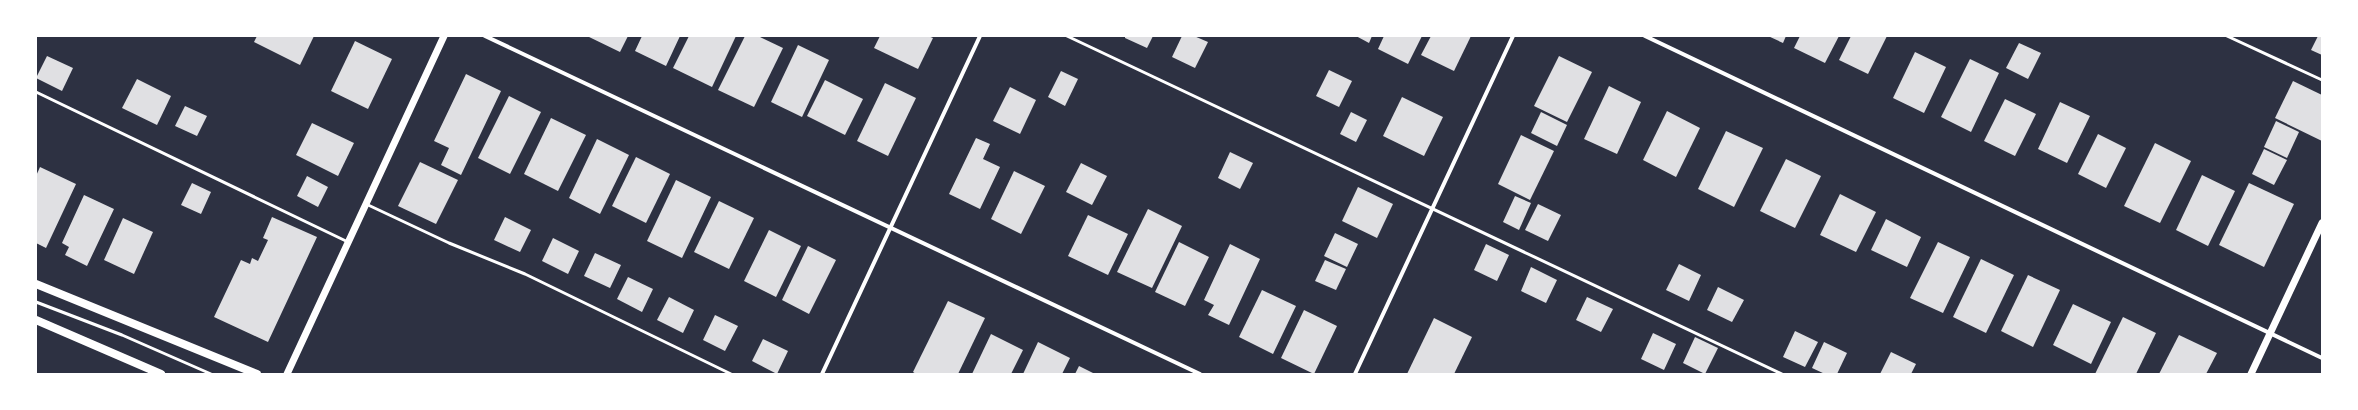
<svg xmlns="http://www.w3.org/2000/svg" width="2358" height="410" viewBox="0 0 2358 410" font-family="'Noto Sans',sans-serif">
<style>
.building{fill:#e0e0e3}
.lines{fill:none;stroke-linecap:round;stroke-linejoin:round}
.service{stroke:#fff;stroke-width:3}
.minor{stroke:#fff;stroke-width:4}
.tertiary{stroke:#fff;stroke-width:7}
.secondary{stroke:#fff;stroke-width:8}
</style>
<rect width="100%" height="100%" fill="#2d3142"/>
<!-- building -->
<g class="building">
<path d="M257,36H314L300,65L254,42Z"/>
<path d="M587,36H628L620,52Z"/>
<path d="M642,36H680L666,66L635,51Z"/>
<path d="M689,36H736L712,87L673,68Z"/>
<path d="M745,36H758L783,48L754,107L718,90Z"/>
<path d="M880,36H928L933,38L918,69L874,48Z"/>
<path d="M1125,36H1153L1147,48L1125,38Z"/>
<path d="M1182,36H1194L1208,42L1195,68L1172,57Z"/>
<path d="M1356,36H1372L1369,43Z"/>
<path d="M1384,36H1422L1408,64L1378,49Z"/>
<path d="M1431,36H1471L1454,71L1421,55Z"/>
<path d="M1768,36H1786L1783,43Z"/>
<path d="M1800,36H1839L1825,63L1794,48Z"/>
<path d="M1851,36H1887L1868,74L1839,60Z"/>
<path d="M2318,36H2322V55L2311,50Z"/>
<path d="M355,41L392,59L368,109L331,91Z"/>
<path d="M2019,43L2041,53L2028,79L2006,68Z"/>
<path d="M798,45L829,60L802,117L771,102Z"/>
<path d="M1915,52L1946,67L1924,113L1893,98Z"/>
<path d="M47,56L73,68L62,91L36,78Z"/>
<path d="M1559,56L1592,72L1567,122L1534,106Z"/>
<path d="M1970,59L1999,73L1971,132L1941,117Z"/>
<path d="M1329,70L1352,81L1339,107L1316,96Z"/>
<path d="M1061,71L1078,79L1065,106L1048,97Z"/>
<path d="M466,74L501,91L461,175L441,165L449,148L434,141Z"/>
<path d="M137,79L171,96L157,125L122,108Z"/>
<path d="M825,80L863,99L845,135L807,116Z"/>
<path d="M2293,81L2322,95V141L2275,118Z"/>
<path d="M885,83L916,98L888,156L857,141Z"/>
<path d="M1609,86L1641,102L1617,154L1584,139Z"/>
<path d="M1010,87L1036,100L1020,134L993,121Z"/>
<path d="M509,96L541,112L510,174L478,158Z"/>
<path d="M1402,97L1443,117L1424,156L1383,136Z"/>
<path d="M2005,99L2036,114L2015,156L1984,141Z"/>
<path d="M2060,102L2090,116L2067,163L2038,149Z"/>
<path d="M185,106L207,116L197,136L175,126Z"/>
<path d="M1667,111L1700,128L1676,177L1643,160Z"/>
<path d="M1351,112L1367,120L1356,142L1340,134Z"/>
<path d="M1541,112L1567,125L1557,146L1531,133Z"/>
<path d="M551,118L586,135L558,191L524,174Z"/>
<path d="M2276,121L2299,132L2287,158L2264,147Z"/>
<path d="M312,123L354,143L338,176L296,155Z"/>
<path d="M1726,131L1763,148L1734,207L1698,189Z"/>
<path d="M2098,134L2126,148L2106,188L2078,174Z"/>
<path d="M1521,135L1554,151L1530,200L1498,184Z"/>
<path d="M976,138L990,144L983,159L1000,167L980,209L949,194Z"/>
<path d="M597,139L629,155L600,214L569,198Z"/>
<path d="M2155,143L2191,161L2160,223L2124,206Z"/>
<path d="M2264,149L2287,160L2274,185L2252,174Z"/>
<path d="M1230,152L1253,163L1240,189L1218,178Z"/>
<path d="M636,157L670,174L646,223L612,206Z"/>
<path d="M1786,159L1821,176L1795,228L1760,211Z"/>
<path d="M420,162L458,180L436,224L398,206Z"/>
<path d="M1081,163L1107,176L1092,205L1066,192Z"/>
<path d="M40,167L76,184L46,248L36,243V176Z"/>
<path d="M1014,171L1045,186L1021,234L991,219Z"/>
<path d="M2202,175L2235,191L2208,246L2176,230Z"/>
<path d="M307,176L328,187L318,207L297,196Z"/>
<path d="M676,180L711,197L682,258L647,241Z"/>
<path d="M192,183L211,192L201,214L181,205Z"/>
<path d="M2249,183L2294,204L2264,267L2219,245Z"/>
<path d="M1358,187L1393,204L1377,238L1342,221Z"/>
<path d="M1840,194L1876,212L1856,252L1820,235Z"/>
<path d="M84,195L114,209L87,266L65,255L69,247L62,243Z"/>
<path d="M1515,196L1531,203L1519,230L1503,222Z"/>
<path d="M719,201L754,218L729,269L694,252Z"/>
<path d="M1538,204L1561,215L1548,241L1525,230Z"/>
<path d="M1148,209L1182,226L1152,288L1117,272Z"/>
<path d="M1088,215L1128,234L1108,275L1068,256Z"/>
<path d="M272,217L317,237L268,342L214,317L241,260L250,264L252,258L258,261L268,240L263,238Z"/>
<path d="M505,217L531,230L520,252L494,240Z"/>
<path d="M123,218L153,232L134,274L104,260Z"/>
<path d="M1886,219L1921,237L1907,267L1871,250Z"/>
<path d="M769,230L801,246L776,297L744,281Z"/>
<path d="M1335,233L1358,244L1347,267L1324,256Z"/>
<path d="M553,238L579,251L568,274L542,261Z"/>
<path d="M1179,242L1209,257L1185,306L1155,292Z"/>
<path d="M1938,242L1970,257L1943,313L1910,298Z"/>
<path d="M1230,244L1260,259L1229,325L1208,315L1214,305L1204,300Z"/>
<path d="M1486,244L1509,255L1497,281L1474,270Z"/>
<path d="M808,246L836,260L809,314L782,300Z"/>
<path d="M595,253L621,265L610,288L584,276Z"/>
<path d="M1981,259L2014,275L1986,333L1953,317Z"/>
<path d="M1325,260L1346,269L1336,290L1315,281Z"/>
<path d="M1679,264L1701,275L1689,301L1666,290Z"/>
<path d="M1531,267L1557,280L1546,303L1521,291Z"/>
<path d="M2028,275L2060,290L2033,347L2001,331Z"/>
<path d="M628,277L653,289L642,312L617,299Z"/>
<path d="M1718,287L1744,300L1732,322L1707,310Z"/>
<path d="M1262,290L1296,306L1273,354L1239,337Z"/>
<path d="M669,297L694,310L683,333L657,320Z"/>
<path d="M1587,297L1613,309L1601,332L1576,320Z"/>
<path d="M948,301L985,318L958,374H916L913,372Z"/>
<path d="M2073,304L2111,322L2091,364L2053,345Z"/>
<path d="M1304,310L1337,326L1314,374L1281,358Z"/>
<path d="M715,315L738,326L725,351L703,340Z"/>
<path d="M2123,317L2156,333L2136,374H2095Z"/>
<path d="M1434,318L1472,337L1454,374H1407Z"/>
<path d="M1795,331L1818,342L1805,367L1783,357Z"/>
<path d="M1653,333L1676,344L1664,370L1641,359Z"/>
<path d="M991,334L1023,350L1011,374H972Z"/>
<path d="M2179,335L2217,353L2206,374H2159Z"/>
<path d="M1695,337L1718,348L1705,374L1683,363Z"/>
<path d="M763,339L788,351L777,374L752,361Z"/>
<path d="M1038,342L1070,358L1062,374H1023Z"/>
<path d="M1824,342L1847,353L1837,374H1825L1812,368Z"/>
<path d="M1891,352L1916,364L1911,374H1880Z"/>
<path d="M1079,366L1095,374H1075Z"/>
</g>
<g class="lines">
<!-- service -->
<g class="service">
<path d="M1067,36L1782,374"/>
<path d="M2227,36L2322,80"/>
<path d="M36,92L348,242"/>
<path d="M366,204L449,243L525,274L731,374"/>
<path d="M36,302L122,335L211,374"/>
</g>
<!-- minor -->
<g class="minor">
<path d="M485,36L1200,374"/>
<path d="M1645,36L2322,358"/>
<path d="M822,374L980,36"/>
<path d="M1355,374L1513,36"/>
</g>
<!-- tertiary -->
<g class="tertiary">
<path d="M287,374L444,36"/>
<path d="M2251,374L2322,223"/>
</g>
<!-- secondary -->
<g class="secondary">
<path d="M36,284L257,374"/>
<path d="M36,320L161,374"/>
</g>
</g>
<!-- border -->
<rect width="2358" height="410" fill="none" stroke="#ffffff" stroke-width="74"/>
</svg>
